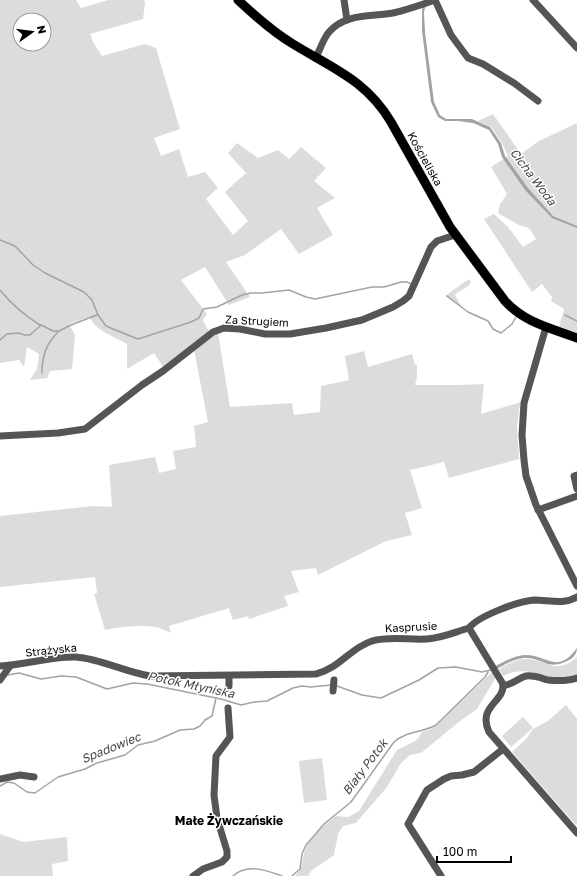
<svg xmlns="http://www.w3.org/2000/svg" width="577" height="876" viewBox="0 0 577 876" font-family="'Golos Text',sans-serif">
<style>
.green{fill:#dcdcdc;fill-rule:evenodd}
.water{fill:#a3a3a3}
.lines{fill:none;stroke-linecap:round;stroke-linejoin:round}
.stream{stroke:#a3a3a3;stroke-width:1.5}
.major-casing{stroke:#dbdbdb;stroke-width:10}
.minor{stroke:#555;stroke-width:7}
.major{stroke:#000;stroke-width:9}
.labels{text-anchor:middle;stroke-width:3;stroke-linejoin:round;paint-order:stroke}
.street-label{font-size:11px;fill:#000;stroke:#fff}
.water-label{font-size:12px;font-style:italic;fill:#444;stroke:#fff}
.neighbourhood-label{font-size:12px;font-weight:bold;fill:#000;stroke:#fff}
</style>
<rect width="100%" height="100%" fill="#fff"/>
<!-- green -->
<g class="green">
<path d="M0,0H76L81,8L108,0H144L145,4L143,19L90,34L93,42L102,56L145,44L156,48L180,129L154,138L161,156L179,149L188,177L205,172L218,188L206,199L233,235L248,221L225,192L246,173L228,153L237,143L258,158L278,150L289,159L301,147L326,168L314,181L335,198L317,208L333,235L299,254L281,229L245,255L226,262L250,297L229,305L205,267L181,280L207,314L203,320L209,332L164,368L154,353L127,369V344C115,337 94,330 90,317L69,324L75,335L72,369L50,371L47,378L30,380L37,369L39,354L27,347L24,367L19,360L0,363ZM20,20H44V44H20Z"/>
<path d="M493,114L521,154L539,141L577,123V334L559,327L564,309L551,301L552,297L542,284L532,292L484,219L494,214L508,227L523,247L536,239L529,228L519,225L498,213L500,204L507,194L491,167L508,156L502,143L491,127L478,121Z"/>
<path d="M469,279L471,282C468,289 460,289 455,295L462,308L445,296Z"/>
<path d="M218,333L230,407L292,403L294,415L320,412L321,386L349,380L345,356L364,351L368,367L412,354L415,365H417V377L415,385H458L484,384L481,414L521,402L519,409L517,428L519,459L449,478L444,462L410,470L422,508L405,513L412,535L386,541L318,575L316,568L291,571L299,592L284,596L288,606L249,619L248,616L233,620L229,608L169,626L171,633C167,631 163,629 159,628C146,624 119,627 105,630L94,594L97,593L95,577L0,587V516L93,506L112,507L109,465L155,457L159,473L176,469L173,451L196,447L194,426L208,422L194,350Z"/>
<path d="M577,657V675C569,677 561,678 552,677C535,673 521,667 503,676L499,669C507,665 515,659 525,659C545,658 555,677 577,657Z"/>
<path d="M492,672L496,677L477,709L460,721L421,753L410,755L401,763L387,787L356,823L343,826L338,834L334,855L311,871L308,876H295C305,867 301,859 306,848C312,835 325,824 336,816L348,817L359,811L397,750L417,740L422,732L429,730L436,726Z"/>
<path d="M566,705L577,719V823L576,825L512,752L526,739L533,729L548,721Z"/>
<path d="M523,717L533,728L511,747L502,736Z"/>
<path d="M322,758L327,800L304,803L299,761Z"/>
<path d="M0,834L23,842L67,837L68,861L52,864L53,876H0Z"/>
</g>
<!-- water -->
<g class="water">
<path d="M424,0H427L424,12L425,32L434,102L440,115L446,119H472L490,127L501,143L505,156L528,188L553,216L577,226V228L552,218L525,190L502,157L498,144L489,130L473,123L458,121H445L438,117L431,102L422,31V11Z"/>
<path d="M577,648C577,654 573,658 569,660C547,672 543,657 524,658C513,659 504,665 495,670L493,667C503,663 514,655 525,655C548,655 557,675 577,648Z"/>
</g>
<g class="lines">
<!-- stream -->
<g class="stream">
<path d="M0,240L15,246L33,265L45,273L84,292L92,300L98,315L106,326L118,331L138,339L191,322L199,318L203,309L217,307L242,295L251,293H262L289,290L306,297L315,299L372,287H384L401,282H407L411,284"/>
<path d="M0,290C12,305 24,315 40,325"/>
<path d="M447,296L468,312L488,321L493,329L501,333L512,324L516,317"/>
<path d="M565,315L577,321"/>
<path d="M0,340L7,334L18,333L25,335H30L41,325L53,331H59L71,325L97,315"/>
<path d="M42,373C42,356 46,344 58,332"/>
<path d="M8,675L19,673L41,679L61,676L76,677L107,689L133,683L147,684L221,699L241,705L254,702L267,701L293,688L302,686L311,687L331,685"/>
<path d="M337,686L362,695L381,698L419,680L438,668L456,667L482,672L491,670"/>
<path d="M0,786L7,782L14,783L27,792L35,793L58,777L85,769L97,763L125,755L138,745L155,741L180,730L194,729L200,726L205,720L212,716L216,698"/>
<path d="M233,876C246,863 266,870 282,876"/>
<path d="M292,876L300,869L302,854L306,845L324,824L351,802L394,742C406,731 422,733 436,725L485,677L488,672"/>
</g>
<defs>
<path id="major" d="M238,0C255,16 273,32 293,44C332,68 366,80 391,122L450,227L505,301C525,323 551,328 577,338"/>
</defs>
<!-- major casing -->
<use href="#major" class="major-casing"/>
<!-- minor -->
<g class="minor">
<path d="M344,0L347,20"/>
<path d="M435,0L451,35L468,58L483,64L514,83L538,101"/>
<path d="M533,0L577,48"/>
<path d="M316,57C320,50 323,39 329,32C345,13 371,17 393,13C407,10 421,5 435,0"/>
<path d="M546,327L524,403L522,435L524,460L526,476L536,505L577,586"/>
<path d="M0,436L58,433L85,429L142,385L163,371L213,332L224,328L240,329L265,334H290L326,328L362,320L393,307L403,301L409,296L431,247L437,241L455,235"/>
<path d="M577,475L574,476L577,489"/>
<path d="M538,510L577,496"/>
<path d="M469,628L503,684C505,702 477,706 489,732L577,833"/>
<path d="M0,666C25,665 52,656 76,657C101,659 125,672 150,676L316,674C340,668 350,648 372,641C389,636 409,640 427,639C442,638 455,632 469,628C478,616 519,601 534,600C549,600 563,605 577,597"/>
<path d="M229,676V686"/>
<path d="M0,680L10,666"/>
<path d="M503,686C514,684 518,678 526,676C534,675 541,678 548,680C558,681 568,681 577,678"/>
<path d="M333,691L334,680"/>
<path d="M0,779L20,775L34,777"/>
<path d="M193,876L203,869L222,862L227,857V851L217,818L214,795L216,756L230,737L228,708"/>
<path d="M441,876L408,824L427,790L444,779L451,776L462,775L474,772L503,749"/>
</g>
<!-- major -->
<use href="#major" class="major"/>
</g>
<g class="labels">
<!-- street labels -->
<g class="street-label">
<text transform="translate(425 159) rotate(61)" y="4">Kościeliska</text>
<text transform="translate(257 321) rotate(3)" y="4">Za Strugiem</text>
<text transform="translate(411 627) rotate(-3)" y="4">Kasprusie</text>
<text transform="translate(51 650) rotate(-6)" y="4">Strążyska</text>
</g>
<!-- water labels -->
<g class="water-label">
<text transform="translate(533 177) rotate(53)" y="4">Cicha Woda</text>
<text transform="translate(191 685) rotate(12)" y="4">Potok Młyniska</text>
<text transform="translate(111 748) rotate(-22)" y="4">Spadowiec</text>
<text transform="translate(365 767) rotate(-53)" y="4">Biały Potok</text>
</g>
<!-- neighbourhood labels -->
<g class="neighbourhood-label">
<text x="229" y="825">Małe Żywczańskie</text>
</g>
</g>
<!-- north arrow -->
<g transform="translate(32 32) rotate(76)"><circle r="19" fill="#ffffff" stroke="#999999"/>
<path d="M0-3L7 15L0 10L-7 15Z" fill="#000000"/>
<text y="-6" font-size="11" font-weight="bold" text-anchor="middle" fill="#000000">N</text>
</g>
<!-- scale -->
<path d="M437 856v6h74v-6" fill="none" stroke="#000000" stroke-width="2"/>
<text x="443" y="856" font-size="12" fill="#000000" stroke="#ffffff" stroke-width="3" paint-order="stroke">100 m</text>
</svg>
